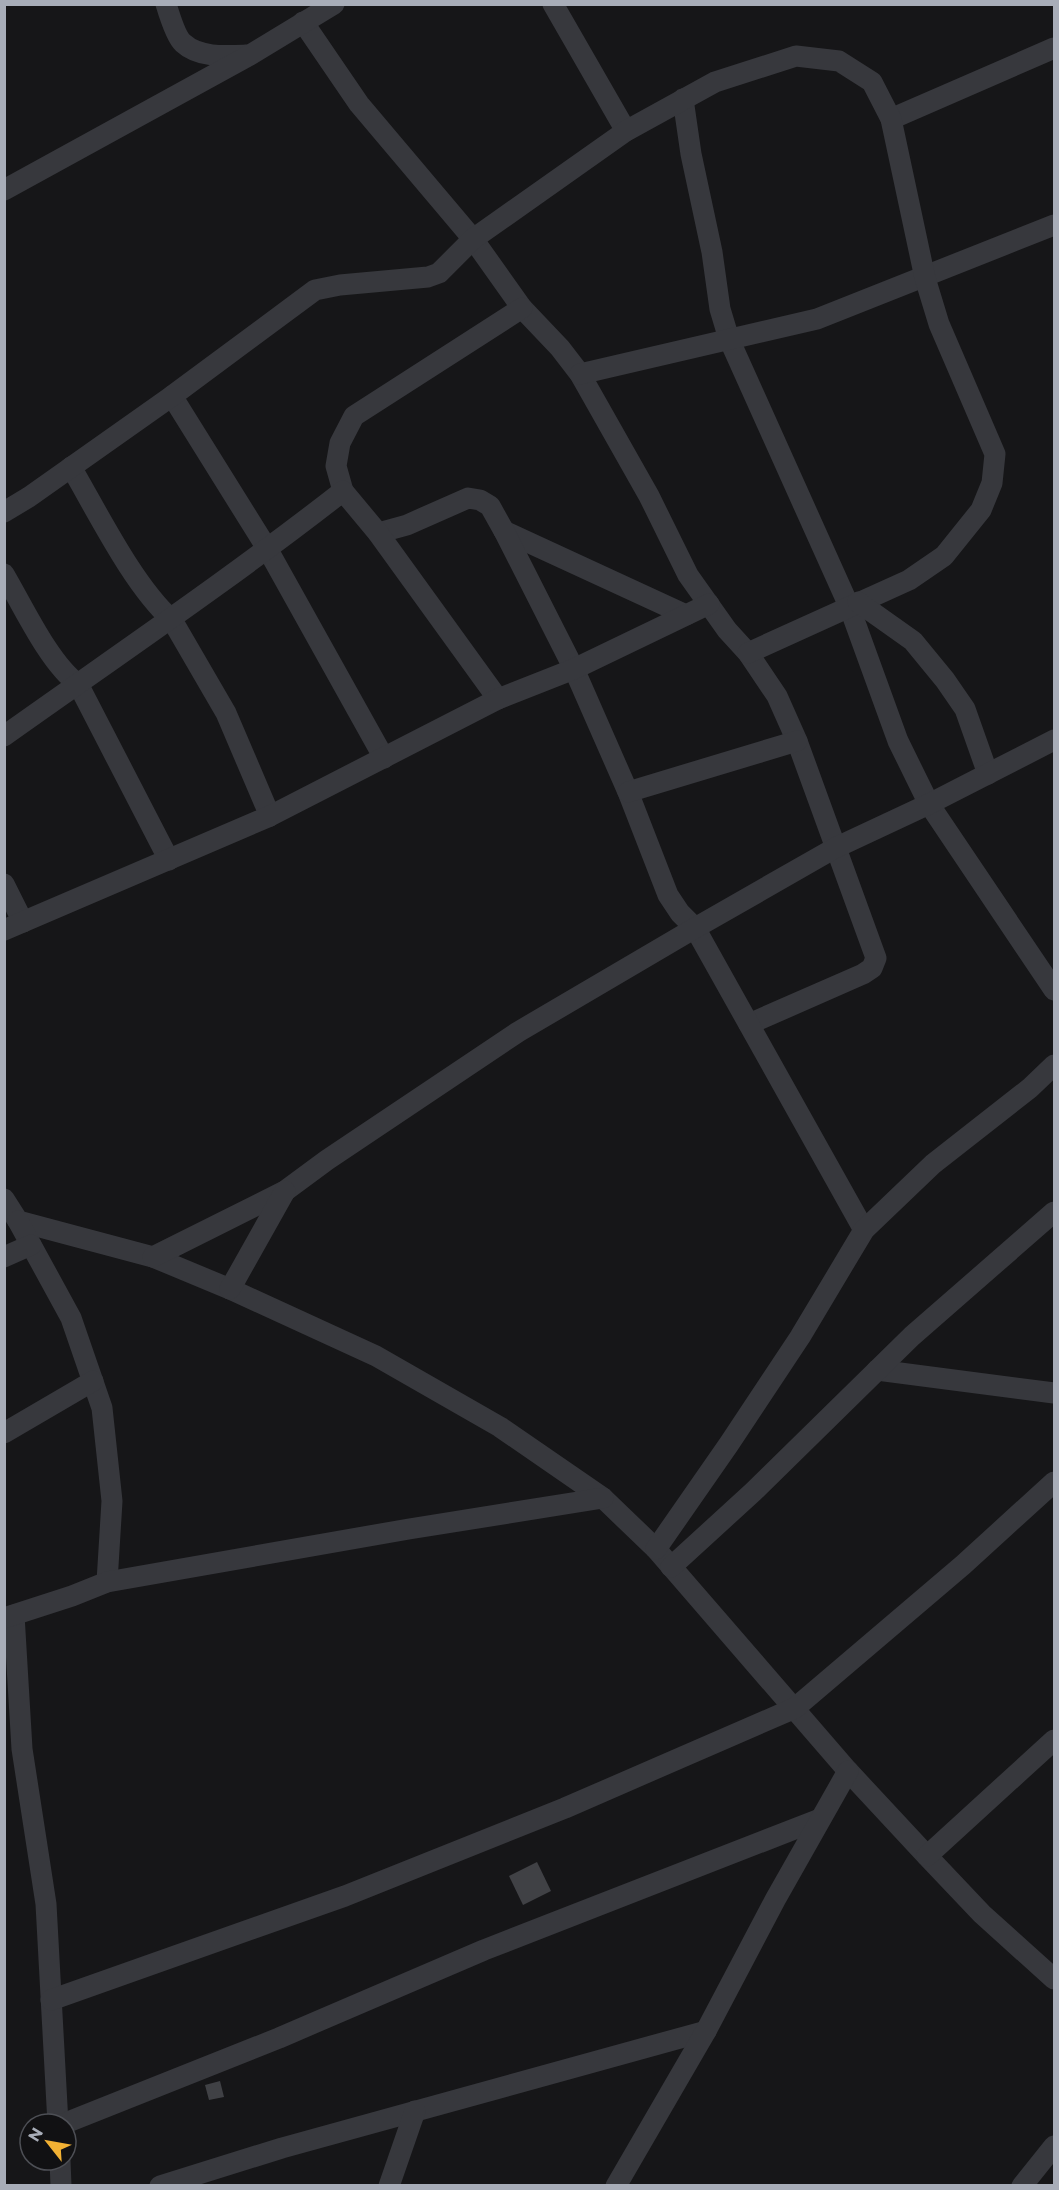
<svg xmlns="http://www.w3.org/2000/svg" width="1059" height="2190" viewBox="0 0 1059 2190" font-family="Montserrat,sans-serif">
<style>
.building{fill:#404145}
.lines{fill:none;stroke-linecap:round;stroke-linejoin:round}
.minor{stroke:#37383d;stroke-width:21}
</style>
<rect width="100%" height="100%" fill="#161618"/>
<!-- building -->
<g class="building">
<path d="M537,1862L551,1891L523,1905L509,1876Z"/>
<path d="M220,2081L224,2097L209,2100L205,2085Z"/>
</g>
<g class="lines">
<!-- minor -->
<g class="minor">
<path d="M166,4C169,14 176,37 183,43C199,58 226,56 246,55"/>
<path d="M553,4L626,131"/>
<path d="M303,22L359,104L473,239L522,308L560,348L580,374L649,496L688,575L727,630L748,653L777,696L797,741L876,958L872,968L863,974L749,1024"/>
<path d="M683,99L691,154L712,252L720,309L729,339L849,606L898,741L929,804L1054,990"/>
<path d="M891,119L1054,48"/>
<path d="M4,190L250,55L334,4"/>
<path d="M580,374L817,319L1054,225"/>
<path d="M172,396L268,550L384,758"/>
<path d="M71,467C98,513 133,585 172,620L226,713L270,816"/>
<path d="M343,491L336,466L340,443L354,416L522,308"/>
<path d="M4,512L29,497L172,396L315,290L340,285L428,277L439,273L473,239L626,131L715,82L796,56L839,61L872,82L891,119L925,278L939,324L995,454L992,483L981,510L944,556L909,580L748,653"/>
<path d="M504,531L686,615"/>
<path d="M378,533L407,525L468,498L480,500L490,506L504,531L574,669L628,792L668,895L680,913L695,928L864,1230"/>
<path d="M4,574C23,606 49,663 78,684L169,860"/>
<path d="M858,602L913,641L945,680L965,709L988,774"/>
<path d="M4,736C118,655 233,577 343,491L378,533L498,699"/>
<path d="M628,792L797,741"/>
<path d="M4,884L23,922"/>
<path d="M4,930L270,816L498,699L574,669L709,604"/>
<path d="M4,1199L18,1221L153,1257L230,1289L376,1356L500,1427L603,1498L656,1549L848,1771L927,1856L982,1914L1054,1979"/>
<path d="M18,1221L71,1318L102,1408L112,1501L107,1582"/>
<path d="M4,1257L31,1245"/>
<path d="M153,1257L285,1191L327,1160L518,1032L695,928L835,848L929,804L1054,740"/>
<path d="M230,1289L285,1191"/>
<path d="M877,1370L1054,1393"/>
<path d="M4,1433L93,1381"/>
<path d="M656,1549L729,1444L800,1337L864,1230L933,1164L1030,1088L1054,1065"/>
<path d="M671,1567L753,1492L912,1336L1054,1212"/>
<path d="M14,1615L22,1749L46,1904L58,2124"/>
<path d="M4,1618L72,1596L107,1582L409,1529L603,1498"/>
<path d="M927,1856L1054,1740"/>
<path d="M51,2000L345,1896L565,1808L795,1708L963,1565L1054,1482"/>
<path d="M63,2124L279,2038L484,1950L820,1819"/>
<path d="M60,2160L61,2186"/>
<path d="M160,2186L282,2148L706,2031"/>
<path d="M389,2186L415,2111"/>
<path d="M616,2186L706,2031L775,1900L848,1771"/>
<path d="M1022,2186L1054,2146"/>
</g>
</g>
<!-- border -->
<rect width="1059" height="2190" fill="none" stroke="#a8adb8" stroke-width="12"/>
<!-- north arrow -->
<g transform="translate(48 2142) rotate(301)"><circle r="28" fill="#111113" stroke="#4d4f55" stroke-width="1.5"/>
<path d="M0-4.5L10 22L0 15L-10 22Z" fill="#f2b134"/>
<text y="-9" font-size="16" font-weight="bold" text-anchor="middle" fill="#a8adb8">N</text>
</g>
</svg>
